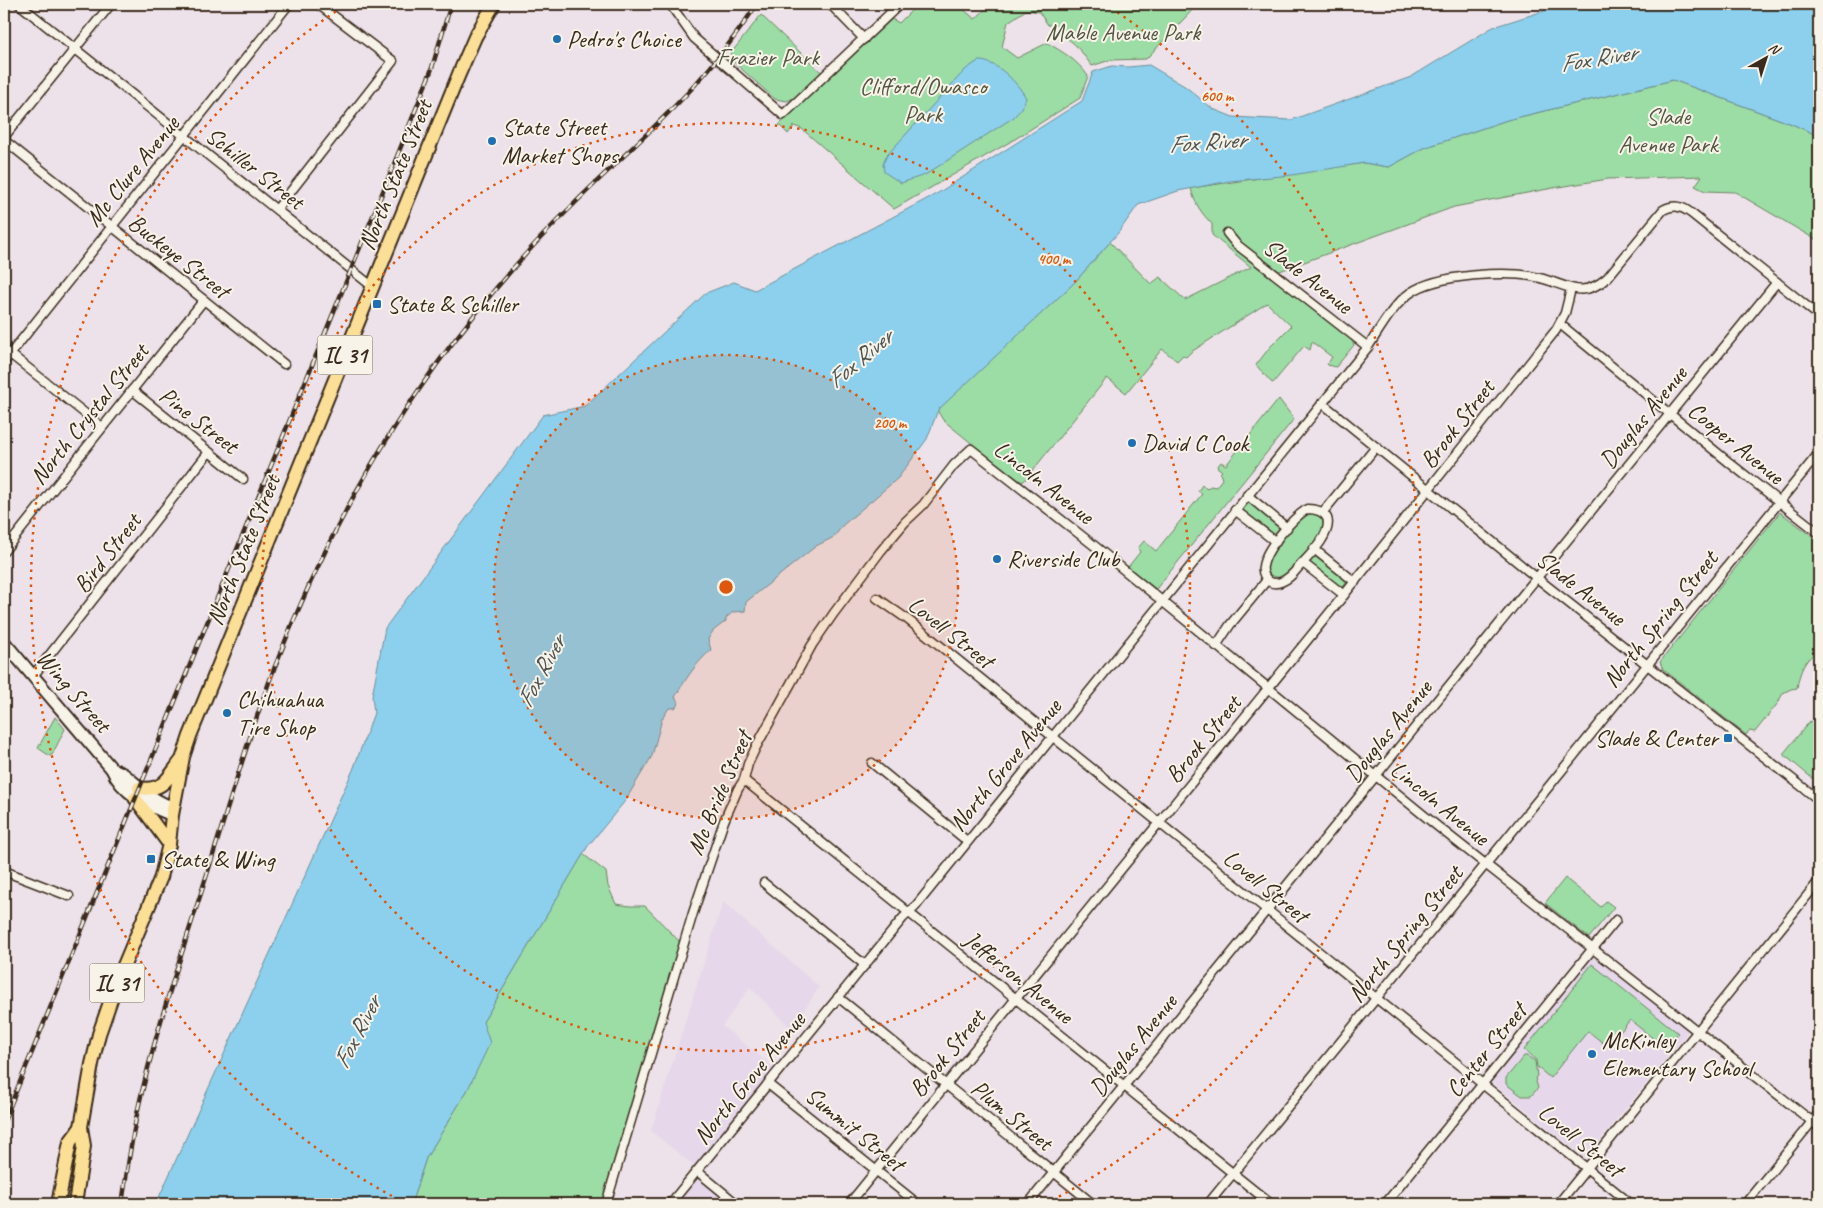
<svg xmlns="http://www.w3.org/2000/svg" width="1823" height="1208" viewBox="0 0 1823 1208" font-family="Caveat,sans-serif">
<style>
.built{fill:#e6d7ea}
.green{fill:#9cdca5;stroke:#6c8362}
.water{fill:#8cd0ed;stroke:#6c8e9a}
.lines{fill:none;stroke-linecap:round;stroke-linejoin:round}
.street-casing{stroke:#3b2a1e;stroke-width:11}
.secondary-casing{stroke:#3b2a1e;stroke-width:15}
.primary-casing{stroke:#3b2a1e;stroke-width:16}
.street{stroke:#f7f3e8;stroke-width:8}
.secondary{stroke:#f7f3e8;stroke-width:11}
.primary{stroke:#fbdf96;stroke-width:12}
.rail-casing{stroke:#3b2a1e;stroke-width:4.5}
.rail{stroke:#f7f3e8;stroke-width:2.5;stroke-dasharray:8;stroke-linecap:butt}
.ring{fill:none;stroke:#df570d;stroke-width:2.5;stroke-dasharray:2.5 5}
.poi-dot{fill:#1f6fb2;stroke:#f7f3e8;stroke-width:2}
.labels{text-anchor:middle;stroke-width:4;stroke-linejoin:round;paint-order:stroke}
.shield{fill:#f7f3e8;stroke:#73665b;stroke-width:1}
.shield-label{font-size:22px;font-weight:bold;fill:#3b2a1e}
.park-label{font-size:24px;fill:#535640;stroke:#f7f3e8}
.poi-label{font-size:24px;fill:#3b2a1e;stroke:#f7f3e8;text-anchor:start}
.street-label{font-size:24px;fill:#3b2a1e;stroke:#f7f3e8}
.water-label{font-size:25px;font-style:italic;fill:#4f5452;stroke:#f7f3e8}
.centre{fill:#df570d;stroke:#f7f3e8;stroke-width:2.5}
.ring-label{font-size:15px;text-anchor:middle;font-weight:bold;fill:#df570d;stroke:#f7f3e8;stroke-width:4;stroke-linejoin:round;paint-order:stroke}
</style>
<rect width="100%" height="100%" fill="#ede2e9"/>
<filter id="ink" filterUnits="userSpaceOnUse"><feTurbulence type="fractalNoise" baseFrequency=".02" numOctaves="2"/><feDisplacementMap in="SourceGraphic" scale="10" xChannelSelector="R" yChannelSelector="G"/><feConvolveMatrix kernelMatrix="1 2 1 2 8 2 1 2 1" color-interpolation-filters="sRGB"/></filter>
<g filter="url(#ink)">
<!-- built -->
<g class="built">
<path d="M723,902L819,987L792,1029L750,987L722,1026L778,1071L700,1168L730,1193L720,1204H670L698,1169L651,1131Z"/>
<path d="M1594,957L1687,1029V1032L1591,1151L1584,1157L1492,1082L1589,960Z"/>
</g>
<!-- green -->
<g class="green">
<path d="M918,4H957L975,19L991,4H1198L1146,59L1110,60L1092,66C1080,51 1077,42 1058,34V26L1048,25L1039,12L1026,10L1008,22L1002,47L1017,58L1047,43C1062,51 1078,61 1088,76L1080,98L1015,139L894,209L802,129L794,126L788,134L779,125L892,19L899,23Z"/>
<path d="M761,15L823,74L796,100L794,98L787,101L775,99L728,57Z"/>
<path d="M1673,80L1792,124L1819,136V240L1818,241L1735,192L1705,191L1695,186L1702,176L1608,179L1553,188L1454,207L1269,275L1351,339L1354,345L1336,367L1327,365L1332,357L1312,342L1310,350L1304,346L1273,383L1271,382L1256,365L1270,347L1291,326L1267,303L1191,352L1186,357L1183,355L1177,361L1162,349L1126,393L1107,378L1025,480L1020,483L943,420L937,410L1074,283L1110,242L1151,284L1160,277L1185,300L1251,267L1212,235V224C1202,214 1194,203 1191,188L1364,163L1389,167L1424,148L1507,120Z"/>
<path d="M1279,399L1294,419L1156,589L1128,567L1140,552L1138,548L1144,541L1156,551L1202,494L1198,491L1202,485L1207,489L1210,486L1216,487L1222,479L1220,473L1222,471L1217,467L1221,462L1226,465Z"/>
<path d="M1249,502L1280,527L1276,535H1273L1244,511L1243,508Z"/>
<path d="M1780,512L1819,541V651C1804,658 1799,674 1797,688L1791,689L1783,693L1778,703L1755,732L1749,731L1746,735L1663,669L1660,662Z"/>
<path d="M1312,513C1323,516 1326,524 1321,534L1291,571L1280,578L1270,575L1267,570V566L1275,548L1302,516Z"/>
<path d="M1313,556L1319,557L1348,580L1342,589L1310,564V560Z"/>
<path d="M55,717L65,729L52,755L50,756L38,748Z"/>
<path d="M1810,721L1819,728V784L1783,754Z"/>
<path d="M583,854L606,872L608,886L616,904L630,906H645L680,942L601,1204H411L426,1158L467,1091L483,1022Z"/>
<path d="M1565,878L1601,907L1606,901L1614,907L1589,938L1545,903Z"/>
<path d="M1592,964L1678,1033L1665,1048L1630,1020L1608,1047L1588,1031L1550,1078L1537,1067L1536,1060L1524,1050Z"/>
<path d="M1524,1056H1527L1535,1061L1537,1076L1535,1078L1538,1088L1531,1096H1522L1506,1084V1078Z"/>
</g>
<!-- water -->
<g class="water">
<path d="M1566,4H1819V136L1792,124L1673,80L1507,120L1424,148L1389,167L1364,163L1292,175L1230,181L1178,191L1138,205L1118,233L1074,283L938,410L927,439L898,478L843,525L834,537L816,546L746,602L745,611L733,612L726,618V621L713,631L708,639L711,650C695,664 686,679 675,697L679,703L675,708H669L662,719L652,756L625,801L588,846L483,1022L490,1043L467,1091L426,1158L411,1204H156L353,770L374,713L372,696L385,628L543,415L585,406L706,293L734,282L755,290L938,193L1082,101L1093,72L1112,66L1128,67L1149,65L1186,87L1213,109L1233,117L1291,120L1411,77L1493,27Z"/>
<path d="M978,61C996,60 1018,83 1026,98L1022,108L1014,117L925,175L901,183L884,172L883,164L887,155L965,70Z"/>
</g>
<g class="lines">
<defs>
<g id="street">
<path d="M19,4L373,287"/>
<path d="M670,4L694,38L783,115L900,4"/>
<path d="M830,4L864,39"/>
<path d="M4,137L111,4"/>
<path d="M4,140L284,364"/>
<path d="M277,209L393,61L318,4"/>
<path d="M1227,233L1236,244L1368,347"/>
<path d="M1560,324L1731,464L1819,533"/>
<path d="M4,349L102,427"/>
<path d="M4,362L289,4"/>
<path d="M132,390L243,479"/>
<path d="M1322,403L1537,578L1819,800"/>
<path d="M1247,495L1287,528"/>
<path d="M1307,509C1315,509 1323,510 1327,518C1333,534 1307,558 1297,569C1290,578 1274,591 1265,577C1263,573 1262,570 1263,566C1266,548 1292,519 1307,509Z"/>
<path d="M1235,510L1276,542"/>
<path d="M1323,512L1376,447"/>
<path d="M1314,549L1355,582"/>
<path d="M4,551L204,300"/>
<path d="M1303,563L1344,595"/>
<path d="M877,598L907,619L1631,1204"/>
<path d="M1216,646L1230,625L1267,580"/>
<path d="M33,676L209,452"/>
<path d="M872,763L967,841"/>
<path d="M744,780L1271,1204"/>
<path d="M4,871L69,896"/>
<path d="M764,883L865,965"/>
<path d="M838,997L1093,1204"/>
<path d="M768,1084L918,1204"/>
<path d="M697,1171L737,1204"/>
<path d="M606,1204L693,913L724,821L738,789L744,780L748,764L756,747L812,645L834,613L880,552L905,522L923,505L954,465L971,449L1096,547L1437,826L1819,1127"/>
<path d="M670,1204L903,918L915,907L1368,347C1380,329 1392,306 1410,293C1437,274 1509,270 1540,278C1568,285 1581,300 1607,278L1663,210C1674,204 1682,206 1692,214L1819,316"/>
<path d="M849,1204L1344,595L1556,330L1565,313L1571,289"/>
<path d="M1028,1204L1777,282"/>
<path d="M1208,1204L1486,864L1819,453"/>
<path d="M1385,1204L1616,920"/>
<path d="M1558,1204L1819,881"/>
<path d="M1745,1204L1819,1113"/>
</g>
<g id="secondary">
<path d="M4,642L112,769C122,794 148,805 172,815"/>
<path d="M112,769C123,772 129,779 138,786C148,795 159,803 172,807"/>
</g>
<g id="primary">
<path d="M139,788C163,792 168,778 181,761"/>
<path d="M135,798L169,844"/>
<path d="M58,1204L70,1142L81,1127"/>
<path d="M75,1204L84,1146L81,1127L92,1064L99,1034L117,982L161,877L169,844L172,815L183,757L190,736L459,74L475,37L494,4"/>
</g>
</defs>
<!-- street casing -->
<use href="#street" class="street-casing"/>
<!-- secondary casing -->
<use href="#secondary" class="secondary-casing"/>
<!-- primary casing -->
<use href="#primary" class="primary-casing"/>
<!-- street -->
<use href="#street" class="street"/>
<!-- secondary -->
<use href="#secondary" class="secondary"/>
<!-- primary -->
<use href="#primary" class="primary"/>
<defs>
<g id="rail">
<path d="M4,1121L392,169L431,71L451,4"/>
<path d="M122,1204C128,1165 133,1126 143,1088C161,1013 186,941 209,868C230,801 249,734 274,669C322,544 388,423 472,318C502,280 534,243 569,209C610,167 654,130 693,87C717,61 738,33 757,4"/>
</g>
</defs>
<!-- rail casing -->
<use href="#rail" class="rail-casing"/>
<!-- rail -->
<use href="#rail" class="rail"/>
</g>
</g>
<!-- distance rings -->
<circle cx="726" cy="587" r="232" fill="#df570d" fill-opacity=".12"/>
<g class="ring">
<circle cx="726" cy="587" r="232"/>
<circle cx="726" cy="587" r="464"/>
<path d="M405 1203A695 695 0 0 1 347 4M1105 4A695 695 0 0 1 1047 1203"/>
</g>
<!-- markers -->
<g class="poi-dot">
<circle cx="557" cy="39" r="5"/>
<circle cx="492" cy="141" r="5"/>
<rect x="372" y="299" width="10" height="10" rx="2.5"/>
<circle cx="1132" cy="443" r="5"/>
<circle cx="997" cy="559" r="5"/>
<circle cx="227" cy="713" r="5"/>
<rect x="1723" y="733" width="10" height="10" rx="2.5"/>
<rect x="146" y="854" width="10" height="10" rx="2.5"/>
<circle cx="1592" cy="1054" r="5"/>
</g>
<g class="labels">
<!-- shield labels -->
<g class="shield">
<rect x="317.5" y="335.5" width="55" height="39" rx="4"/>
<rect x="89.5" y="963.5" width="55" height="39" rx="4"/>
</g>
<g class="shield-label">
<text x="345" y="363">IL 31</text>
<text x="117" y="991">IL 31</text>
</g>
<!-- park labels -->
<g class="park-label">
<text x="1123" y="40">Mable Avenue Park</text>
<text x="768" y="65">Frazier Park</text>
<text x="923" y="94">Clifford/Owasco<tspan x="923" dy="28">Park</tspan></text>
<text x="1668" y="124">Slade<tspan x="1668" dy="28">Avenue Park</tspan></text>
</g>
<!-- poi labels -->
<g class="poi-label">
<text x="567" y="47">Pedro's Choice</text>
<text x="502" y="135">State Street<tspan x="502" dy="28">Market Shops</tspan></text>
<text x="387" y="312">State &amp; Schiller</text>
<text x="1142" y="451">David C Cook</text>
<text x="1007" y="567">Riverside Club</text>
<text x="237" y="707">Chihuahua<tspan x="237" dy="28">Tire Shop</tspan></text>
<text x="1718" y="746" text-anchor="end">Slade &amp; Center</text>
<text x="161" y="867">State &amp; Wing</text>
<text x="1602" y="1048">McKinley<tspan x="1602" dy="28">Elementary School</tspan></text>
</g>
<!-- street labels -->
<g class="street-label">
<text transform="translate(255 168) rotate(38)" y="8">Schiller Street</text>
<text transform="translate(132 171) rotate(-51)" y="8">Mc Clure Avenue</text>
<text transform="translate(395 175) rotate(-68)" y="8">North State Street</text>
<text transform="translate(179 256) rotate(38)" y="8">Buckeye Street</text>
<text transform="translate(1308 276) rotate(38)" y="8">Slade Avenue</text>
<text transform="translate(89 414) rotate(-51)" y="8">North Crystal Street</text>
<text transform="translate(1643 417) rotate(-51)" y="8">Douglas Avenue</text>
<text transform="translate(199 420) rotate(38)" y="8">Pine Street</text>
<text transform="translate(1457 424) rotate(-52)" y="8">Brook Street</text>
<text transform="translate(1736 443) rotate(39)" y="8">Cooper Avenue</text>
<text transform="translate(1044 482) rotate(38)" y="8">Lincoln Avenue</text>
<text transform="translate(243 550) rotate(-68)" y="8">North State Street</text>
<text transform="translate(107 553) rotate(-52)" y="8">Bird Street</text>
<text transform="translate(1581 588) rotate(38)" y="8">Slade Avenue</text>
<text transform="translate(1660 619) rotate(-51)" y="8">North Spring Street</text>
<text transform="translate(951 632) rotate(38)" y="8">Lovell Street</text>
<text transform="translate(74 691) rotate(49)" y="8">Wing Street</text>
<text transform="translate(1388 731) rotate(-51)" y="8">Douglas Avenue</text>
<text transform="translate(1203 739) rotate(-51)" y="8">Brook Street</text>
<text transform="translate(1005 765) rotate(-51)" y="8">North Grove Avenue</text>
<text transform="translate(719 793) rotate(-67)" y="8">Mc Bride Street</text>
<text transform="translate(1440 803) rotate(39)" y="8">Lincoln Avenue</text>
<text transform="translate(1266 886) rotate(39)" y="8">Lovell Street</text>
<text transform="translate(1405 934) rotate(-51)" y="8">North Spring Street</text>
<text transform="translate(1019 977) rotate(39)" y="8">Jefferson Avenue</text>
<text transform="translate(1133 1045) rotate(-51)" y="8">Douglas Avenue</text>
<text transform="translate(1486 1050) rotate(-51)" y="8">Center Street</text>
<text transform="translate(947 1053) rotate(-51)" y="8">Brook Street</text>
<text transform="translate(749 1078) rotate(-51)" y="8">North Grove Avenue</text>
<text transform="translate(1012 1115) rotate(39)" y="8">Plum Street</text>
<text transform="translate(855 1129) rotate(39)" y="8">Summit Street</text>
<text transform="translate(1581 1140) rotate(39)" y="8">Lovell Street</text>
</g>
<!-- water labels -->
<g class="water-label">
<text transform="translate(1598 57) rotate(-9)" y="9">Fox River</text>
<text transform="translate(1207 141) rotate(-4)" y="9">Fox River</text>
<text transform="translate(859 358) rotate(-40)" y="9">Fox River</text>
<text transform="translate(540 671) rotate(-62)" y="9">Fox River</text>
<text transform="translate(356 1032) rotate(-63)" y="9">Fox River</text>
</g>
</g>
<circle cx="726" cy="587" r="8" class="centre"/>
<g class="ring-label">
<text x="1217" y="101">600 m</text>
<text x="1054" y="264">400 m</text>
<text x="890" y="428">200 m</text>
</g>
<!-- margin -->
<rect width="1823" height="1208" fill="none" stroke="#f7f3e8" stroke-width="20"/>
<rect x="10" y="10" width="1803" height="1188" fill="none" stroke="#3b2a1e" stroke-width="2" filter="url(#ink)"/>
<!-- north arrow -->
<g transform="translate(1766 58) rotate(39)" stroke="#f7f3e8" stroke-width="4" paint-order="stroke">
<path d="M0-4L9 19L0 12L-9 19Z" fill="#3b2a1e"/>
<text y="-8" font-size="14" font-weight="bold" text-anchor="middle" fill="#3b2a1e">N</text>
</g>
</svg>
